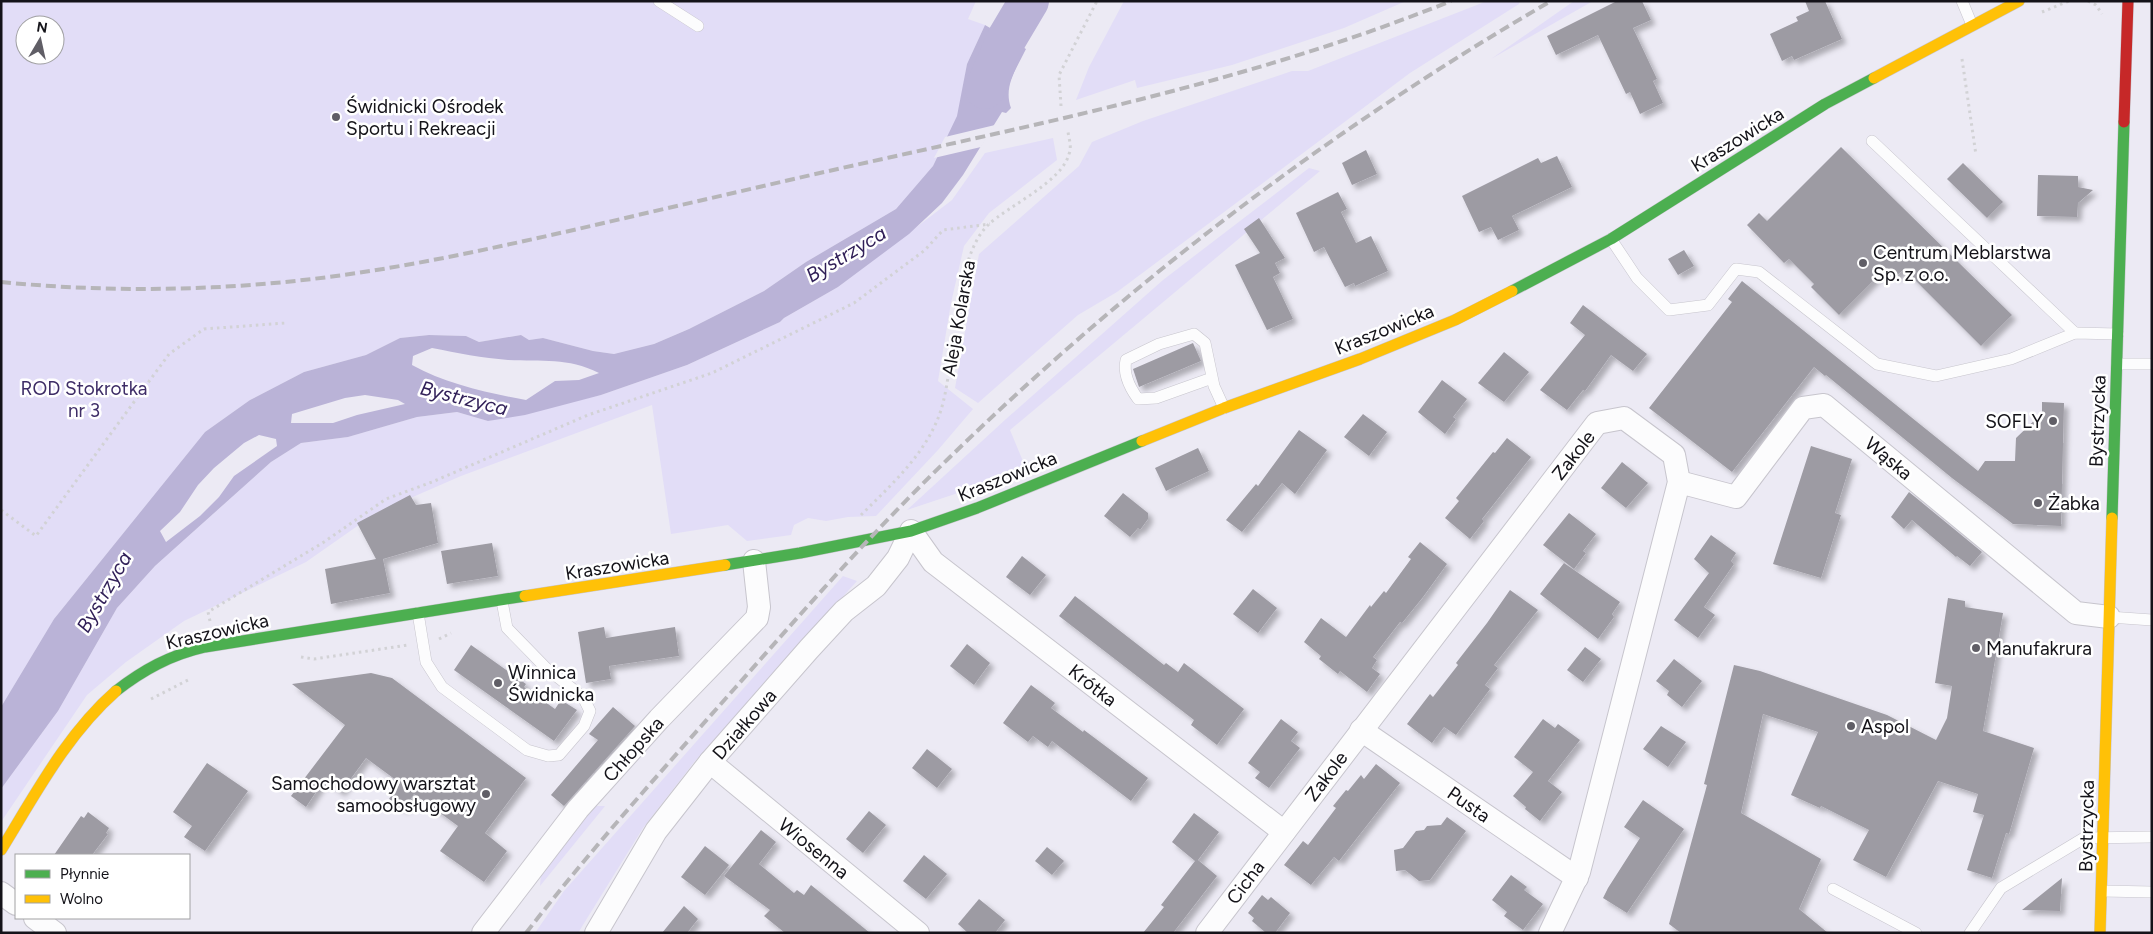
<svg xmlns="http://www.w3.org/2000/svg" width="2153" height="934" viewBox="0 0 2153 934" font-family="Figtree,sans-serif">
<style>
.green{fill:#e2ddf7;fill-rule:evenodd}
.water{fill:#bab3d7;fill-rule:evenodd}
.pier{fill:#eceaf4}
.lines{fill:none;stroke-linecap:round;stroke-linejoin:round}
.river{stroke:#bab3d7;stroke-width:40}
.building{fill:#9d9ba3;filter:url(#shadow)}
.lane-casing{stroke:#c7c5cd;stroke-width:12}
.street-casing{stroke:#c7c5cd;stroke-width:24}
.fast-casing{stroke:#c7c5cd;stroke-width:12}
.slow-casing{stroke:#c7c5cd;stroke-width:12}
.jam-casing{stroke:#c7c5cd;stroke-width:12}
.path{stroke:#d2d2d5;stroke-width:3;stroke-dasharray:2.5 4;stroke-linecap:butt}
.lane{stroke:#fcfcfd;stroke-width:11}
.street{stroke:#fcfcfd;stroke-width:22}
.fast{stroke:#4caf50;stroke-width:11}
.slow{stroke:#ffc107;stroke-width:11}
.jam{stroke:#c62828;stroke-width:11}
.rail{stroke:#b6b5b8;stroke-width:4;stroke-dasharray:10 5;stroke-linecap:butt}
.poi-dot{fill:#605e66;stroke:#fff;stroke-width:2}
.labels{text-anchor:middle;stroke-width:5;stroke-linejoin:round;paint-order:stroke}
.poi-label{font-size:19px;fill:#141319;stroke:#fff;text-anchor:start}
.street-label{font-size:19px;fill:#141319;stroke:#fff}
.park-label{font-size:19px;fill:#3e2d67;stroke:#fff}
.water-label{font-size:20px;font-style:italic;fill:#312058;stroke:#fff}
</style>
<defs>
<filter id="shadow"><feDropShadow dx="4.5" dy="4.5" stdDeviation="2.5" flood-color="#0004"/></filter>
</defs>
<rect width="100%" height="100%" fill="#eceaf4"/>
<!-- green -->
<g class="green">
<path d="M1,1H976L968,19L985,25L967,64L958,116L933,166L896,209L806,262L764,291L689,329L654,344L614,354L593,351L543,338L529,340L521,335L479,342L466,336L429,335L400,338L366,355L304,372L250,400L205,432L54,619L1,707ZM25,25H55V55H25Z"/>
<path d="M1124,1H1406L1344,28L1232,65L1137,88L1135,80L1076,100L1089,67Z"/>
<path d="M1487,1H1520L1519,4L1410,73L1117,292L1078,315L978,403L955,388L979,254L1079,166L1092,142L1143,121L1292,71H1308Z"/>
<path d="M1574,1H1593L1491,59Z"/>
<path d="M1053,138L1057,160L989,213L964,246L951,303L938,381L973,409L938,450L876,516L848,517L826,521L808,518L794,525L791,535L747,541L728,525L671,534L652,405L461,476L376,513L306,562L184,621L126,662L87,695L1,822V789L58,711L117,608L155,566L271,462L301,443L348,437L417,417L457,412L488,421L601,395L687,365L780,322L784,318L838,287L952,200L985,153Z"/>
<path d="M1309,168L1320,171L1010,430L1025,466L961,492L907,510L1006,419L1163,280Z"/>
<path d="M843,576L857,581L695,761L643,828L578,933H535L564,891Z"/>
<path d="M595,806H605L540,886L541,874Z"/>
</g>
<!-- water -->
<path class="water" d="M985,25L1026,49C1017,68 1003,86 1011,108L1006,113L1002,112L963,175L942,203L909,234L838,287L784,318L780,322L687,365L601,395L525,415L488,421L457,412L417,417L348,437L301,443L271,462L155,566L117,608L58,711L1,789V707L54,619L205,432L250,400L304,372L366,355L400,338L429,335L466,336L479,342L521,335L529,340L543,338L593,351L614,354L654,344L689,329L764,291L806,262L896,209L933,166L957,116L967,64ZM432,348C457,353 483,358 508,360C543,362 567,357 599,373L579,380L555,381L526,400C488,393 446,384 412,365L413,356ZM365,395L398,400L405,404L357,415L333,423H291L292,414L345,398ZM259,435L276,439L277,446L234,476L219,497L200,516L166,542L160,531L180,512L198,485L214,468L244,443Z"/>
<!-- pier -->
<path class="pier" d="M995,125L981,147L934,158L945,137Z"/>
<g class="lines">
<!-- river -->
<path class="river" d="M985,89L1007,38L1029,1"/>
</g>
<!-- building -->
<g class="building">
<path d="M1617,1H1642L1651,20L1633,28L1657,79L1653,81L1663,103L1640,114L1630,92L1626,94L1598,35L1556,55L1547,36Z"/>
<path d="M1805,1H1825L1842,39L1794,60L1792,56L1782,61L1770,34L1798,21L1796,17L1809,11Z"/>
<path d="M1841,147L2012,315L1981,346L1904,269L1895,277L1886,268L1839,315L1811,287L1814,284L1789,259L1784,263L1747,225L1759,213L1767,221Z"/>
<path d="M1366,150L1377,174L1352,185L1342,163Z"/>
<path d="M1557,156L1572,187L1512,216L1519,230L1498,240L1491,227L1479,232L1462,196L1538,158L1541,163Z"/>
<path d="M1963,163L2003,202L1987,218L1947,179Z"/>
<path d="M2038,175L2078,176V187L2093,190L2078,203L2077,217L2037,216Z"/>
<path d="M1338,192L1347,209L1341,212L1356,243L1371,236L1388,271L1355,286L1354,283L1345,287L1324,247L1314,252L1296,213Z"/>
<path d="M1259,218L1285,258L1275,263L1280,273L1273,277L1293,319L1267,330L1235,265L1260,253L1244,229Z"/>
<path d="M1684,250L1694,266L1678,275L1668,259Z"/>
<path d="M1742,281L1978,471L1985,461H2015L2016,438L2042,413V402L2064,403L2061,526L2013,524L1952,478L1826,375L1825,376L1814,367L1732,472L1649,408L1732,302L1728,299Z"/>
<path d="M1583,305L1647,354L1633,371L1611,355L1585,391L1583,390L1567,410L1540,390L1585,335L1570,323Z"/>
<path d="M1193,343L1201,361L1139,387L1133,369Z"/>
<path d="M1504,352L1529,372L1504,402L1478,383Z"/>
<path d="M1442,380L1467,399L1453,417L1456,419L1445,434L1418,412Z"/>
<path d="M1363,414L1387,432L1369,456L1344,437Z"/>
<path d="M1299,430L1327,450L1295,494L1282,483L1242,532L1226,520L1256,484L1258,486Z"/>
<path d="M1507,438L1531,457L1482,519L1484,521L1470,539L1445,518L1459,501L1456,498L1493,452L1495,453Z"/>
<path d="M1811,446L1852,459L1835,513L1841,515L1821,578L1773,564Z"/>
<path d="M1198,448L1209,471L1166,491L1155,468Z"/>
<path d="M1622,462L1648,483L1626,508L1601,488Z"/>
<path d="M1909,492L1982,552L1970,566L1957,556L1956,557L1912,520L1904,529L1891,517Z"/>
<path d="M1123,493L1148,513V519L1140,530L1138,528L1130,537L1104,516Z"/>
<path d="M410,495L416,505L431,503L438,543L383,559L390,593L331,604L325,569L376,559L357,523Z"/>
<path d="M1569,513L1596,534L1583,551L1586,553L1574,569L1543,545Z"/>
<path d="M1711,535L1736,553L1731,561L1734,564L1704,607L1715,615L1698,638L1674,620L1709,573L1694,559Z"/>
<path d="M1420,542L1447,564L1423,597L1402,623L1400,622L1373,657L1377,660L1372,668L1380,674L1367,692L1340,671L1338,674L1319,659L1321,656L1304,642L1321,618L1346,637L1370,605L1371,607L1384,591L1386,593L1411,559L1408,557Z"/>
<path d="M492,543L498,576L447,584L441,551Z"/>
<path d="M1022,556L1046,575L1030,595L1006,577Z"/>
<path d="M1564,563L1620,602L1612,614L1614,617L1598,639L1540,594Z"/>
<path d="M1253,589L1277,608L1258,633L1233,614Z"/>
<path d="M1510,590L1538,610L1494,665L1498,668L1485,685L1490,689L1456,735L1444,727L1432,743L1407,724L1430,694L1433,697L1458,665L1456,663L1487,623Z"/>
<path d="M1075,596L1164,665L1166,663L1178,672L1184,663L1244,709L1217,745L1191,725L1194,720L1059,616Z"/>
<path d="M1948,598L1965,601V607L2003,613L1983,731L2034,748L2009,834L2006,833L1992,878L1967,870L1984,815L1973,812L1978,794L1938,781L1886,877L1853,860L1869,830L1821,806L1820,808L1791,795L1818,732L1763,714L1741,813L1821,859L1799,909L1828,933H1681L1669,924L1707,785L1704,784L1734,665L1760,671L1887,715L1936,740L1947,718L1952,686L1935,683Z"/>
<path d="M604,627L606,638L675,627L679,656L609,666L611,679L586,683L578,632Z"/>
<path d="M967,644L990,663L974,685L950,666Z"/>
<path d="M471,645L526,684L524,687L555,709L561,700L577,710L554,741L454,670Z"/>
<path d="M1585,647L1601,659L1583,682L1567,670Z"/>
<path d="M1674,659L1702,681L1682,707L1667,695L1669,691L1656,681Z"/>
<path d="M371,673L392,678L526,778L485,833L507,851L484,882L440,851L458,826L414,794L404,809L389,799L400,783L366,758L341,792L324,780L306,807L291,796L345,725L292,684Z"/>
<path d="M1031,685L1055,703L1051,708L1083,732L1084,730L1148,778L1131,801L1052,741L1048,747L1033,736L1028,742L1003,723Z"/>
<path d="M613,707L635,726L564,806L551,795L598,740L589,734Z"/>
<path d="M1281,719L1298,732L1291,741L1300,748L1269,788L1255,778L1260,772L1248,763Z"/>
<path d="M1543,719L1555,728L1558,724L1580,740L1548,781L1562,792L1540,821L1525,809L1526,807L1513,796L1533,772L1514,757Z"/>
<path d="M1661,726L1686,742L1668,767L1643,749Z"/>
<path d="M927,749L952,769L937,788L912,768Z"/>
<path d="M207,763L248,791L205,851L184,837L192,826L173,812Z"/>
<path d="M1376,764L1400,783L1339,861L1334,857L1311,885L1284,865L1303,841L1308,845L1336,808L1333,806L1346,790L1348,791L1361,775L1364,779Z"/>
<path d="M1643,800L1684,829L1627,913L1603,898L1608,888L1640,838L1624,827Z"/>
<path d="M869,811L886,825L863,853L846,839Z"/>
<path d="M88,812L109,828L106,833L108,834L92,855H54L81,816L84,818Z"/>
<path d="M1194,813L1219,832L1198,860L1217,876L1173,933H1143L1164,907L1161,905L1195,861L1172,842Z"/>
<path d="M1447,817L1466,831L1430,880L1419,881L1405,870L1396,871L1394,850L1403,848L1416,831L1424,830L1427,826L1441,825Z"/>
<path d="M761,830L776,842L759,864L794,893L797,890L804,895L811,885L870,933H785L764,916L770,910L724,876Z"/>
<path d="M705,846L729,865L705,895L681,877Z"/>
<path d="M1047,847L1064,861L1052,875L1035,861Z"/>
<path d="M924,855L947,874L926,899L903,881Z"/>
<path d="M1511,875L1527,887L1524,890L1543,904L1523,930L1504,916L1507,912L1492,900Z"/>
<path d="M2062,878L2060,911L2022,910Z"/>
<path d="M1262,895L1268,900L1271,897L1290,913L1275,933H1266L1252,921L1254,918L1248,913Z"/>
<path d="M979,899L1005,920L995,933H968L958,924Z"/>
<path d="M684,906L698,919L687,933H662Z"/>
</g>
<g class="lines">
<defs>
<g id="lane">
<path d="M659,1L698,26"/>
<path d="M1962,1L1972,25"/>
<path d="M1872,141L2075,333"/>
<path d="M1611,239L1637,278L1669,310L1708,305L1736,269L1759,272L1877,364L1936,376L2011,359L2075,333L2118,334"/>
<path d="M2117,364H2152"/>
<path d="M1212,378L1156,398L1138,399C1130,388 1123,373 1126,360L1159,344L1194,334L1205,343L1214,386L1224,408"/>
<path d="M418,613L426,662L442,687L527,750L548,756L559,755L584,726L590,711L583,697L546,668L507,628L502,601"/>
<path d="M2109,617L2152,620"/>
<path d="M1833,889L1916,933"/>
<path d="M2102,891L2152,892"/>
<path d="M1970,933L2001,888L2084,838L2152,837"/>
</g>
<g id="street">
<path d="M1679,482L1736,497L1803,408L1824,405L2076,613L2109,617"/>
<path d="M1361,730L1577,878"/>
<path d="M710,762L918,933"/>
<path d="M1,893L16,904"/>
<path d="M35,918L55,933"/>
<path d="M483,933L578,809L659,719L757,618L759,607L754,561"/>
<path d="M596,933L656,831L710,762L809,649L844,611L876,586L898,558L911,531L933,562L1284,832"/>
<path d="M1207,933L1597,423L1624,418L1674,455L1679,482L1579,872L1550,933"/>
</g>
<g id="fast">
<path d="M1512,291L1611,239L1825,104L1874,78"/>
<path d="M2112,518L2124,122"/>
<path d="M725,565L800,553L911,531L977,508L1142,441"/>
<path d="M116,691C143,670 170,655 205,647L525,596"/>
</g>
<g id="slow">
<path d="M1874,78L2019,1"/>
<path d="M1142,441L1224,408L1360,359L1455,320L1512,291"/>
<path d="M525,596L725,565"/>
<path d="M1,850C35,795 66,735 116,691"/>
<path d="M2100,933L2112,518"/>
</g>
<path id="jam" d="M2124,122L2128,1"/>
</defs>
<!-- lane casing -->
<use href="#lane" class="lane-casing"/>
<!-- street casing -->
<use href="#street" class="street-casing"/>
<!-- fast casing -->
<use href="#fast" class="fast-casing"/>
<!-- slow casing -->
<use href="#slow" class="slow-casing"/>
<!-- jam casing -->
<use href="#jam" class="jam-casing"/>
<!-- path -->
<g class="path">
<path d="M2088,1L2096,5L2102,14"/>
<path d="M2042,12L2069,1"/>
<path d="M1962,59L1976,155"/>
<path d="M1061,106L1059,75L1097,1"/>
<path d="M1,510L36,536L169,354L204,329L286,323"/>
<path d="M861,515C892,484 927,453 941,410C956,362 953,259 988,225C1008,206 1062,182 1069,154C1072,147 1069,139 1068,132"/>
<path d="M210,621L208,612L324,542L386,499L432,482L588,415L712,373L854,303L925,250L943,230L990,224"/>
<path d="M439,639L451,633"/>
<path d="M301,657L314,659L408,645"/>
<path d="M151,699L190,679"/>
</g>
<!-- lane -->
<use href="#lane" class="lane"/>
<!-- street -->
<use href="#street" class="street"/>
<!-- fast -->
<use href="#fast" class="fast"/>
<!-- slow -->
<use href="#slow" class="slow"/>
<!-- jam -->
<use href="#jam" class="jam"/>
<!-- rail -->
<g class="rail">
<path d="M1,282C113,293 225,291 336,276C418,265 498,247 578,229C655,211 733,193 811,175C1027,126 1245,84 1451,1"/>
<path d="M526,933C592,848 664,768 735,688C805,609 874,530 950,457C1131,281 1332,128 1551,1"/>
</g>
</g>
<!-- markers -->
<g class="poi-dot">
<circle cx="336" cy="117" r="5"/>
<circle cx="1863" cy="263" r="5"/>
<circle cx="2053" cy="421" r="5"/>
<circle cx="2038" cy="503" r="5"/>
<circle cx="1976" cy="648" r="5"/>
<circle cx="498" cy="683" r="5"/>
<circle cx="1851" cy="726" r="5"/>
<circle cx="486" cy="794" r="5"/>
</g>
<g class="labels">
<!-- poi labels -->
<g class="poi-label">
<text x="346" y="113">Świdnicki Ośrodek<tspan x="346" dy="22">Sportu i Rekreacji</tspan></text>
<text x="1873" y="259">Centrum Meblarstwa<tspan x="1873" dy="22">Sp. z o.o.</tspan></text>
<text x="2043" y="428" text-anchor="end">SOFLY</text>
<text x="2048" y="510">Żabka</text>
<text x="1986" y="655">Manufakrura</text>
<text x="508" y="679">Winnica<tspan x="508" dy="22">Świdnicka</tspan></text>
<text x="1861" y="733">Aspol</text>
<text x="476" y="790" text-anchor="end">Samochodowy warsztat<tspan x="476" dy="22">samoobsługowy</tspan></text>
</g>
<!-- street labels -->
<g class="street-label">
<text transform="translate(1737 139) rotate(-32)" y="7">Kraszowicka</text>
<text transform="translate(958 318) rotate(-80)" y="7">Aleja Kolarska</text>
<text transform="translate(1384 329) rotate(-22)" y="7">Kraszowicka</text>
<text transform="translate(2097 421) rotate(-88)" y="7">Bystrzycka</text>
<text transform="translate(1573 455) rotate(-52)" y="7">Zakole</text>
<text transform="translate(1889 458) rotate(40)" y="7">Wąska</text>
<text transform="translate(1007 476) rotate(-22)" y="7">Kraszowicka</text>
<text transform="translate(617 565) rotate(-9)" y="7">Kraszowicka</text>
<text transform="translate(217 631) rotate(-13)" y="7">Kraszowicka</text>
<text transform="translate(1093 685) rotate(38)" y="7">Krótka</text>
<text transform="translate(744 724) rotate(-49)" y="7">Działkowa</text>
<text transform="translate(633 749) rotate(-48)" y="7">Chłopska</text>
<text transform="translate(1326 776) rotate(-53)" y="7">Zakole</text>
<text transform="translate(1469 804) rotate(35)" y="7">Pusta</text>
<text transform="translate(2086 826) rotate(-89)" y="7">Bystrzycka</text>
<text transform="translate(814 848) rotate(39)" y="7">Wiosenna</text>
<text transform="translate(1245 882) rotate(-53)" y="7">Cicha</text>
</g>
<!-- park labels -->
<g class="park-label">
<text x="84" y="395">ROD Stokrotka<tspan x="84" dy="22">nr 3</tspan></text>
</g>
<!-- water labels -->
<g class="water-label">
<text transform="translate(846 254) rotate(-31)" y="7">Bystrzyca</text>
<text transform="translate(464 398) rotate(14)" y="7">Bystrzyca</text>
<text transform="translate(104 592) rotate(-60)" y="7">Bystrzyca</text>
</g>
</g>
<!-- border -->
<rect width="2153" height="934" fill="none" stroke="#141319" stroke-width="5"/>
<!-- legend -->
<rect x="15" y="854" width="175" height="65" fill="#ffffff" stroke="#a1a1a3"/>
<rect x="25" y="870" width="25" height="8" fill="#4caf50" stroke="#a1a1a3"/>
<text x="60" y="879" font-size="15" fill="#141319">Płynnie</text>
<rect x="25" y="895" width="25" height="8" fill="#ffc107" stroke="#a1a1a3"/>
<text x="60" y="904" font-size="15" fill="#141319">Wolno</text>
<!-- north arrow -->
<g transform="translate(40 40) rotate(9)"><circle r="24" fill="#ffffff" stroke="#a1a1a3"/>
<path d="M0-4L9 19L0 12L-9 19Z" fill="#605e66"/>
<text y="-8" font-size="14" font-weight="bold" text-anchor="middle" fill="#141319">N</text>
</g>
</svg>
